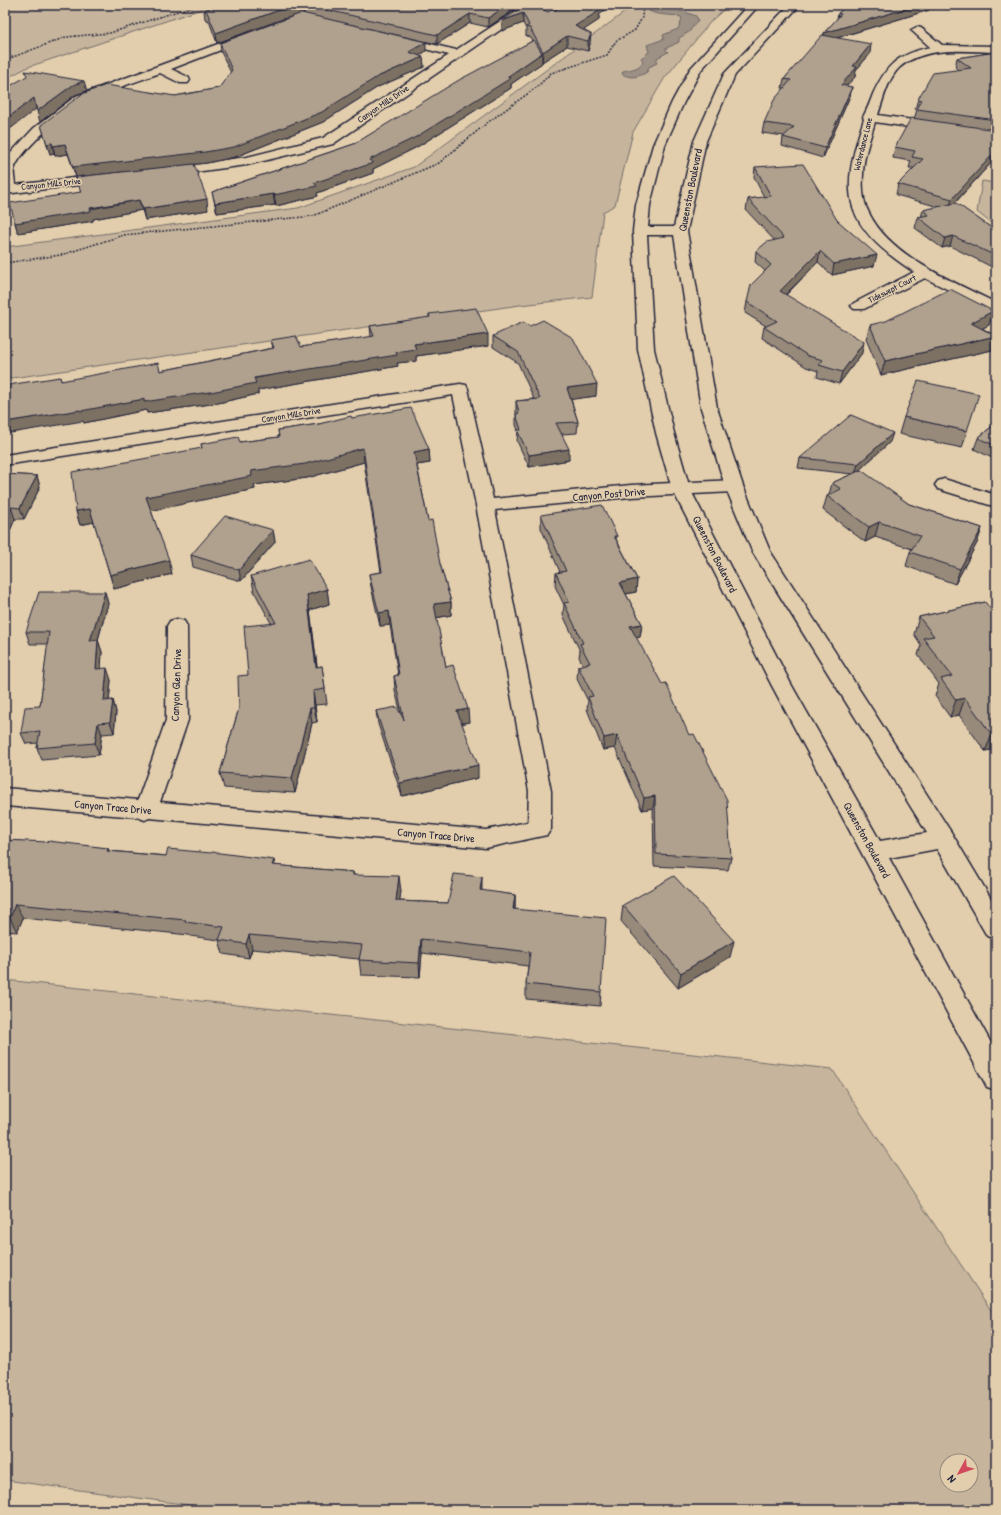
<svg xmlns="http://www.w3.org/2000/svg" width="1001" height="1515" viewBox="0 0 1001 1515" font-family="'Patrick Hand',sans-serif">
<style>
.green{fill:#c6b59c;stroke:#746c6c;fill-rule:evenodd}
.water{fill:#9d9084;stroke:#6c6467}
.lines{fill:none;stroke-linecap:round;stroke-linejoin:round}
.minor-casing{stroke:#22223b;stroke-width:3}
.secondary-casing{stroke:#22223b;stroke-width:3}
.path{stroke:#22223b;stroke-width:1.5;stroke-dasharray:2 1.5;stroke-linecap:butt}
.minor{fill:#e2ceac;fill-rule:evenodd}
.secondary{fill:#e2ceac;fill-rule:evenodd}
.wall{fill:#978a7a;stroke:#22223b}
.shaded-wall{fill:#7b7163;stroke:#22223b}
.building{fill:#b0a18e;stroke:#22223b}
.labels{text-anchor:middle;stroke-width:3;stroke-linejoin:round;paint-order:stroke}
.far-street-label{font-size:9px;fill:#22223b;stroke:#e2ceac}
.street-label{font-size:11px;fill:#22223b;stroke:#e2ceac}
</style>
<rect width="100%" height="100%" fill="#e2ceac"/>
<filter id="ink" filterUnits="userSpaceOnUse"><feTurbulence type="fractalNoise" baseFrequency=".025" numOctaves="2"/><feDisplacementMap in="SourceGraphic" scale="8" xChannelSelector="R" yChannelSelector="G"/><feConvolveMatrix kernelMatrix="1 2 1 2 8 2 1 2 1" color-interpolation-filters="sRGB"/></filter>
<g filter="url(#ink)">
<!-- green -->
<g class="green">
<path d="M5,5H214L28,67L5,79Z"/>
<path d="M631,5H729L712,20L664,79L633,132L615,205L603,212L592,297L520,305L5,379V247L298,208L414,167L633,6Z"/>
<path d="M982,181L996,183V227L977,212Z"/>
<path d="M5,980L832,1069L996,1318V1510H227L5,1480ZM947,1461H971V1485H947Z"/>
</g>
<!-- water -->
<path class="water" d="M654,6L685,12L696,16L698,20L689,32L679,38V42L665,49L668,52L657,58V63L649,67L647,72C639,77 631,79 622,74L623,71C632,69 639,69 643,61L641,58L649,52L647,45L664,39L663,35L678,29L682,20L681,17C671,14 658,16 649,11V8Z"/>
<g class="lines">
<defs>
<g id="minor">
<path d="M525,5H537L333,144L247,165L165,176L160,175L158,172L160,169L165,168L247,157L323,138L449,55L393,41L391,39L393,37L397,36L456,50Z"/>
<path d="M917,27L921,28L942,45L996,46V52C966,51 925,46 900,67C888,78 883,100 878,115L996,132V140L875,122C870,139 863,157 863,175C862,187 863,202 869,213C890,257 955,282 996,303V314L925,278L864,309H854L851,306L854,303L914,272C844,226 838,196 864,119L863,117C867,110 870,102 873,94C887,64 897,55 930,47L911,30Z"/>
<path d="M248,33L252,34L254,36L252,38L171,69L188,77L190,80L188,83H180L160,73C135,82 110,90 86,101C68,109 19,151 14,170C13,174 15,180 15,185L107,174L112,175L114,178L112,181L5,194L6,158L34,128L76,96Z"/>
<path d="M460,384L466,385L468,389L493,499L631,485L734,480L740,482L743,486L740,490L734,492L631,497L495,510L551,791V829L547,835L486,848L149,818L145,820L137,817L5,806V788L138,800L166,720L167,626L170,621L177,619L184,621L187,626L188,720L160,802L486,830L528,822L529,791L476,505L453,395L5,465V455Z"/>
<path d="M944,479L996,495V507L938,489L935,485L938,481Z"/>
</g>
<path id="secondary" d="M748,5H759L701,70L684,102L665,145L650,205L648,227H674L694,141L724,74L789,5H800L735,75L706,141L687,231L717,408L743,486L770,551L951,832L996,907V939L987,936L937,849L889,858L996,1052V1090L987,1087L771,684L672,489L656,433L638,349L633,231L636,205L653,145L672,102L690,69ZM647,235H674L701,408L725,486L752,551L927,833L880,841L791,684L690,489L674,433L654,349Z"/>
</defs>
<!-- minor casing -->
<use href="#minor" class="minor-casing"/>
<!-- secondary casing -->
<use href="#secondary" class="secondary-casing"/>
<!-- path -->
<g class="path">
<path d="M5,60L66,37L110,33L197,5"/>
<path d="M5,263L61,255L124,235L313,216L439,163L487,123L537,87L551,73L607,55L616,41L635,30L642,18L643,5"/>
</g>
<!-- minor -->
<use href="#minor" class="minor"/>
<!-- secondary -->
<use href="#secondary" class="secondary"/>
</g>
<!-- wall -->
<g class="wall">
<path d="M220,5H520V6L488,27L470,23L437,44L330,20L426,51L419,56L423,57L424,67L378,87L323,122L235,157L207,163L76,177L68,154L55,156L54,153L50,154L41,125L175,96L219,88L231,73L221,52L220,43L299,15L283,19L217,43L209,21L205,19L204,10Z"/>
<path d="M526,5L548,12L556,10L562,5H609V7L599,15V20L583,30L590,44L588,51L567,46L542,62V61V63L511,84V88L417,147L373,169V173L317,193L318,196L276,206L275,205L217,213L212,192L354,144L532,41L530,37L526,36V29L523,23L502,31Z"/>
<path d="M847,5H931L929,10L837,38L870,54L856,70L855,77L846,86L852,87L850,96L823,158L782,146L783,137L784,136L762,133L764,123L784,88H782L784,79L824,36V33L837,19L838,13Z"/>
<path d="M996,52V148L991,163L955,203L996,231V269L950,246L942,248L915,228L918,217H921L923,210L939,207L896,195L898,184L914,168H909L911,161L893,158L895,147L914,119L917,110L915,109L918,99L958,70L955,67L957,58Z"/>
<path d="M755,167L837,220L874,266L832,275L818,262L786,295L862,353L839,384L817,377L818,371L806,367L762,338L764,327L766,326L745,313L747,302L765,271L755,262L756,251L774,240L746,210L748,199L764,197L754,177Z"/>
<path d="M76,177L208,210L145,220L142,210L93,219V221L18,233L15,223L81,192Z"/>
<path d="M993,311L989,325L982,328L996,336V339L992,350L881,375L866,339L870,325Z"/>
<path d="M429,314L488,346L416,356V361L397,363L398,366L258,390V394L218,403L147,413L146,410L84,423L83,421L9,389L60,377L61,381L160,371L273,348L271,340L301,347L371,337L370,326L429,318Z"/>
<path d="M493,336L596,396L571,399L578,422L577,433L562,434L569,460L529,467L517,441L518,430L516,425V401L534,399L518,363L493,347Z"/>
<path d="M904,417L967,431L962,448L899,434Z"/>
<path d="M352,418L429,449L430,463L417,465L428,521L440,564L451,602V615L436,618L446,667L469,722L462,724L478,778L402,796L378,724L376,711L401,714L395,690L394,676L398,675L390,625L380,626L371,587L369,574L381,572L364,462L307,478L254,485L255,489L151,510L172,574L114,589L94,522L80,525L76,511L202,448L201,444L240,442L279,437L278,430L319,424Z"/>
<path d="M996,423V460L974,449L978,438Z"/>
<path d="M890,442L859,470L909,504L982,528L977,543L955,584L906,566L910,552L912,549L875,537L865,542L823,510L827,496L829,495L832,483L852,474L798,468L800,458Z"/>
<path d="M5,474L37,476L40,487L24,519H15L5,542Z"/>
<path d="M541,515L617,536L616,539L637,579L636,592L626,594L642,624L640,637L636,638L731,858L728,870L654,866L653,808L642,810L615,748L603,750L587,709L588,701L577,679L578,666L583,665L579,657L580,651L563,615L564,605L555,586L556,573L560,572L541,528Z"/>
<path d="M273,530L275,542L241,581L193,567L191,555Z"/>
<path d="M251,576L327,589L329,604L310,610L317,667L322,666L327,704L315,705L317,722L312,723L295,793L224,788L220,773L239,708L248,675L271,623L254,591Z"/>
<path d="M105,592L108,604L98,640L102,652L101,669L111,680L109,701L113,700L116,712L114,733L102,734L99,755L42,760L37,748L38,743L26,744L21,733L40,706L48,644H30L26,632Z"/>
<path d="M985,602L996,749L985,751L959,715L950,717L935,696L939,684L918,655L921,645L914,634L919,617Z"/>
<path d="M5,840L108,848L109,851L353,872L354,875L401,891L399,901L448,903L482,891L515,895V909L601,992L600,1006L526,999V984L528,966L422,953L420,977L361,975L359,959L252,949L249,958L223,954L219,940L190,936L189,935L23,918L17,932L5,931Z"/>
<path d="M623,905L730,957L678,988L621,921Z"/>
</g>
<!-- shaded-wall -->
<g class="shaded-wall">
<path d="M298,5H302L303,14L283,19L217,43L216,33L282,9Z"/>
<path d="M508,5H520V6L488,27V18Z"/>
<path d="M600,5H609V7L599,15V20L575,36V26Z"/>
<path d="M918,5H931L929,10L823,42L824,33Z"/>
<path d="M523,13V23L502,31V21Z"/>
<path d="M470,14V23L437,44V35Z"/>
<path d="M591,34L590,44L588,51V41Z"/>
<path d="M567,36V46L542,62L543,52Z"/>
<path d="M426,42V51L410,62L409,52Z"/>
<path d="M871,44L870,54L856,70L855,77L839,94L841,85L853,66Z"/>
<path d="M542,53V63L511,84V88L417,147L373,169V173L317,193L318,196L276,206L274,195L314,183L369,160L507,77Z"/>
<path d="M423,57L424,67L378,87L323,122L235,157L207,163L76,177L73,167L377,77Z"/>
<path d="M84,81L87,91L75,95L40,122L37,111L73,85Z"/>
<path d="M852,87L850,96L823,158L825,148Z"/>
<path d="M34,98L36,109L5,133V120Z"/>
<path d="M52,143L54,153L50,154L47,144Z"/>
<path d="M65,144L68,154L55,156L53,146Z"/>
<path d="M996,146V148L991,163L949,209L952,199Z"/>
<path d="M273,194L275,205L217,213L215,203Z"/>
<path d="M207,199L208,210L145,220L143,209Z"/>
<path d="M139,200L142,210L93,219V221L18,233L15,223Z"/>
<path d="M953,236L950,246L942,248L945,238Z"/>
<path d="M820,251L818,262L778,302L780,291Z"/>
<path d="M877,255L874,266L832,275L834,264Z"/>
<path d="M993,311L989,325L966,337L971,323Z"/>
<path d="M488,334V346L416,356V361L397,363L398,366L258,390V394L218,403L147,413L146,410L84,423L83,421L5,434V422L144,399L396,352L414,344Z"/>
<path d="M996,336V339L992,350L881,375L885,361Z"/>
<path d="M864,342L862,353L839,384L842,372Z"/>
<path d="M597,384L596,396L567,400V388Z"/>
<path d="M893,433L890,442L855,474L858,464Z"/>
<path d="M363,448L364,462L307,478L254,485L255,489L150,511L146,497L251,471Z"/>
<path d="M429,449L430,463L415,465L414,452Z"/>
<path d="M569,449V460L529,467V455Z"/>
<path d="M37,476L40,487L24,519L20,508Z"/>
<path d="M11,507L15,519L5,542V521Z"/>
<path d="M90,509L94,522L80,525L76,511Z"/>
<path d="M879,522L875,537L865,542L869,527Z"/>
<path d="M982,528L977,543L955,584L960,569Z"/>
<path d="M273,530L275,542L241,581L239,570Z"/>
<path d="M169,560L172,574L114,589L110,575Z"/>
<path d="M637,579L636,592L619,595L620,583Z"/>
<path d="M327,589L329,604L310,610L319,682L307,595Z"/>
<path d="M105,592L108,604L94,653L90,641Z"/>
<path d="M451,602V615L435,618L434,604Z"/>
<path d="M389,611L390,625L380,626L379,613Z"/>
<path d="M642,624L640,637L629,639L630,626Z"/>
<path d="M98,640L102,652L100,681L96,669Z"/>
<path d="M107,668L111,680L108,712L104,701Z"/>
<path d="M313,691L315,705L317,722L314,708Z"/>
<path d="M965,698L959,715L950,717L956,700Z"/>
<path d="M113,700L116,712L114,733L110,722Z"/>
<path d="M310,708L312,723L295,793L292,778Z"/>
<path d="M468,709L469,722L457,724V711Z"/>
<path d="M98,723L102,734L99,755L95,743Z"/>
<path d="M996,734V749L985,751L992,735Z"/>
<path d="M617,735L615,748L603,750L604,738Z"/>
<path d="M478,765V778L402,796L400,783Z"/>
<path d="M655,796L653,808L642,810L644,798Z"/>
<path d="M274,860L277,875L272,865Z"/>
<path d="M399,876L401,891L398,916L396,901Z"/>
<path d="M482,877V892L480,890Z"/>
<path d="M515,895V909H513Z"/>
<path d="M15,904L23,918L17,932L10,918Z"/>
<path d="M249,935L252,949L249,958L246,944Z"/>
<path d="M421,939L422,953L420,977L419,963Z"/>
<path d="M734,941L730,957L678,988L681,973Z"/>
</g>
<!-- building -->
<g class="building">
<path d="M220,5H298L282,9L216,33L207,12L204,10Z"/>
<path d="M305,5H508L488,18L470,14L437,35Z"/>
<path d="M526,5H535L548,12L552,9L556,10L562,5H600L594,10L599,11L575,26L591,34L588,41L567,36L543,52L530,28L526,27L529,25L523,13L502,21Z"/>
<path d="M847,5H918L824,33L841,14L838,13Z"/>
<path d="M302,13L426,42L409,52L423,57L377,77L322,112L234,147L205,152L73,167L65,144L53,146L52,143L47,144L41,125L82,94L106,85L175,96L219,88L232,70L220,43Z"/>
<path d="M822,35L871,44L853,66L857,67L841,85L852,87L825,148L783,137L794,127L764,123L774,100L791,80L784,79Z"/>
<path d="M534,40L542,53L507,77L511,78L416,137L369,160L373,163L314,183L317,186L274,195L273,194L215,203L212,192L354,144L459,80Z"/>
<path d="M996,52V120L917,109L922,100L918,99L933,73L971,68L957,58Z"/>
<path d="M25,71L84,81L73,85L37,111L34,98L5,120V89L27,76Z"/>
<path d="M911,118L996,130V146L994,153L952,199L898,184L923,159L912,157L915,151L895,147Z"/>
<path d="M194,164L207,199L143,209L139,200L90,208L91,211L15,223L10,203L81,192L76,177Z"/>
<path d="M803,164L837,220L877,255L834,264L820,251L780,291L864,342L842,372L819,365L823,360L808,356L764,327L777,321L747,302L751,285L771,265L756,251L767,242L784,238L748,199L771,196L755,167Z"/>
<path d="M956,203L996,231V256L953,236L945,238L918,217L929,215L923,210Z"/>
<path d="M950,289L993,311L971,323L996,336L885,361L870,325L886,321Z"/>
<path d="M476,308L488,334L414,344L416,349L396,352L397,355L254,378L256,383L216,391L144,402V399L81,411L80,410L5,422V389H9L8,385L60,377L61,381L158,363L160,371L274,348L271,340L296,336L301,347L374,336L370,326L430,317L429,314Z"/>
<path d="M543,320L573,338L597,384L567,388L578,422L556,423L569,449L529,455L517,430H521L516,414L519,413L516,401L540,399L518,352L493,336L523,322L530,326Z"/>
<path d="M918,381L979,394L967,431L904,417Z"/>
<path d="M411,408L429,449L414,452L428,521L432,520L440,564L451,602L434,604L446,667L453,665L468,709L457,711L478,765L400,783L376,711L397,707L404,720L394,676L399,675L389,611L379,613L369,574L382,572L363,448L305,464L251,471L252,476L146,497L169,560L110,575L90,509L76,511L72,472L202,448L201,444L238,437L240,442L279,437L278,430L319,424L351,416L352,418Z"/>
<path d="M851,415L893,433L858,464L800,458Z"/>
<path d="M996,423V446L978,438Z"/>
<path d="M861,470L909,504L982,528L960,569L910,552L920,536L879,522L869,527L827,496L841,489L832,483Z"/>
<path d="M5,474L37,476L20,508L11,507L5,521Z"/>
<path d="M602,505L617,536H614L637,579L620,583L642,624L630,626L662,684L666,683L689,735L694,734L727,800L731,858L656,854L655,796L644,798L617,735L604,738L588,697L593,696L578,666L590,663L580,644L583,643L564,603L569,602L556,573L566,571L541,515Z"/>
<path d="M225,516L273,530L239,570L191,555Z"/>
<path d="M309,559L327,589L307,595L316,667L322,666L325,689L313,691L314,708H310L292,778L220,773L239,708L238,676L248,675L244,626L276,623L251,576Z"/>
<path d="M39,592H105L90,641L98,640L96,669L107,668L104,701L113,700L110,722L98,723L95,743L37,748L40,731L21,733L25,707L40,706L49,632H26Z"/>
<path d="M985,602L996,616V734L992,735L965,698L956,700L941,679L952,676L923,638L934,636L919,617Z"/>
<path d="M5,840L47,842L48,841L108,848L107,851L166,856L168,849L211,853L212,852L274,860L272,865L353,872V875L399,876L396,901L448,903L454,874L482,877L480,890L515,895L513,909L606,918L601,992L526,984L530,952L421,939L419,963L359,960L362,945L249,935L246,944L219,940L224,927L185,922L186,920L15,904L10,918L5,917Z"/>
<path d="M674,876L734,941L681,973L623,905Z"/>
</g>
</g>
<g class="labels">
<!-- far-street labels -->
<g class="far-street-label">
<text transform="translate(383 104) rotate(-34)" y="3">Canyon Mills Drive</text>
<text transform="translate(863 144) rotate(-76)" y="3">Waterdance Lane</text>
<text transform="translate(51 184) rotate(-6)" y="3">Canyon Mills Drive</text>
<text transform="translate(892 289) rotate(-27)" y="3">Tideswept Court</text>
<text transform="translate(291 415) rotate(-9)" y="3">Canyon Mills Drive</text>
</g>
<!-- street labels -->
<g class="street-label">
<text transform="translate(690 190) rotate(-79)" y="4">Queenston Boulevard</text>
<text transform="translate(609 494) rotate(-5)" y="4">Canyon Post Drive</text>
<text transform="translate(715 554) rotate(63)" y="4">Queenston Boulevard</text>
<text transform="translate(176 685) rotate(-88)" y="4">Canyon Glen Drive</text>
<text transform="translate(113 807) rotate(5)" y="4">Canyon Trace Drive</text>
<text transform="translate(436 835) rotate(5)" y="4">Canyon Trace Drive</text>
<text transform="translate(867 840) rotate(61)" y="4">Queenston Boulevard</text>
</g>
</g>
<!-- margin -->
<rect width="1001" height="1515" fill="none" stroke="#e2ceac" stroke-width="20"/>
<rect x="10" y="10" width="981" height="1495" fill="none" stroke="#22223b" stroke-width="1.5" filter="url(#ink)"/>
<!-- north arrow -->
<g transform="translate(959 1473) rotate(230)"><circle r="19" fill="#e2ceac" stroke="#95897f"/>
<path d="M0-3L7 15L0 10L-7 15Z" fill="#d1495b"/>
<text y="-6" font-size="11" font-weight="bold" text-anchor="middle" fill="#22223b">N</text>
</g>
</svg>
